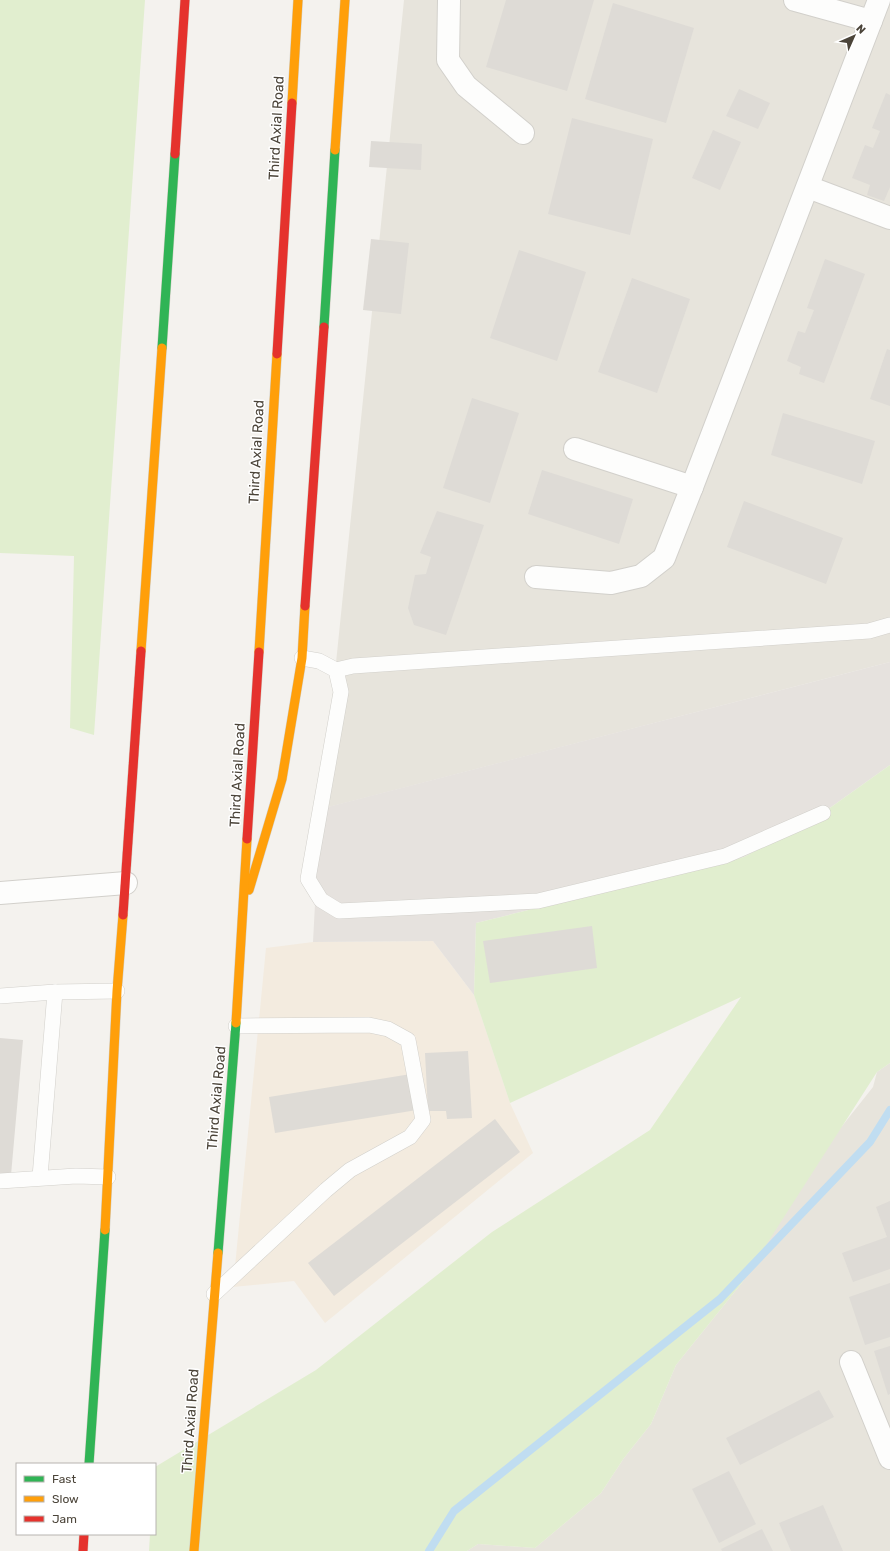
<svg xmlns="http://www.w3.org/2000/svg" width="890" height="1551" viewBox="0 0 890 1551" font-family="Rubik,sans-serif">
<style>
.residential{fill:#e7e4dc}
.commercial{fill:#f3ebdf}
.industrial{fill:#e6e2de}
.green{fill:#e1eecf}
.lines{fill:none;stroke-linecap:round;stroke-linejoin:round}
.stream{stroke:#c0ddf1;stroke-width:8}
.building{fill:#dedbd6}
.lane-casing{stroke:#d2d0cb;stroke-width:16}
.street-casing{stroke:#d2d0cb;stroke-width:24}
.fast-casing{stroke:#d3cfc5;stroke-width:10}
.slow-casing{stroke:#d3cfc5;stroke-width:10}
.jam-casing{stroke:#d3cfc5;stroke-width:10}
.lane{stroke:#fdfdfc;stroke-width:15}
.street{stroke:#fdfdfc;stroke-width:22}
.fast{stroke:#30b455;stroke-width:9}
.slow{stroke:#ff9f0a;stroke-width:9}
.jam{stroke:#e5322d;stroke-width:9}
.labels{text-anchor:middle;stroke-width:3;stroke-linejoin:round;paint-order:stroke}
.street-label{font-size:14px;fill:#4b4439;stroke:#fff}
</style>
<rect width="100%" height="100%" fill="#f4f2ee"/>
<!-- residential -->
<g class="residential">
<path d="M404,0H890V662L321,809Z"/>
<path d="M890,1063V1551H467L478,1544L535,1548L601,1493L624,1458L651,1424L676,1365L741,1284L754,1264L786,1197L873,1087L877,1072Z"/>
</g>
<!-- commercial -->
<path class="commercial" d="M433,941L474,995L510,1103L533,1153L325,1323L294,1281L233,1287L266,948L313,942Z"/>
<!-- industrial -->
<path class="industrial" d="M890,662V765L813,820L744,857L476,923L474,995L433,941L313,942L320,809Z"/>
<!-- green -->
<g class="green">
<path d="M0,0H145L94,735L70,728L74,556L0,553Z"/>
<path d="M890,765V1063L877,1072L741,1284L676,1365L651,1424L624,1458L601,1493L535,1548L478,1544L467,1551H149L150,1534H155V1467L316,1370L492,1232L650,1130L741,997L510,1103L474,995L476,923L744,857L813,820Z"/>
</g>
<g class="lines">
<!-- stream -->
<path class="stream" d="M429,1551L454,1511L720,1299L870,1142L890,1110"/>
</g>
<!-- building -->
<g class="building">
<path d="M506,0H594L567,91L486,67Z"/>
<path d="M613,3L694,28L666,123L585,99Z"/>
<path d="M739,89L770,103L758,129L726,116Z"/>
<path d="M886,93L890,95V187L884,201L867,195L870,185L852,178L865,145L873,148L880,131L872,128Z"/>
<path d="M572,118L653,139L630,235L548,214Z"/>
<path d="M713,130L741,142L720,190L692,178Z"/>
<path d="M371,141L422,144L421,170L369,167Z"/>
<path d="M371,239L409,243L401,314L363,310Z"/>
<path d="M519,250L586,272L557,361L490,338Z"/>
<path d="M825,259L865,274L824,383L799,374L801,367L787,361L798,331L805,333L814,310L807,308Z"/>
<path d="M632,278L690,299L657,393L598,372Z"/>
<path d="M887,349L890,350V406L870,399Z"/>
<path d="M472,398L519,413L490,503L443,488Z"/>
<path d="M783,413L875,441L862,484L771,455Z"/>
<path d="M542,470L633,499L619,544L528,514Z"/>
<path d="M744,501L843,538L826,584L727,547Z"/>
<path d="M437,511L484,525L446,635L414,625L408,608L415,575L426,574L431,557L420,553Z"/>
<path d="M592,926L597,968L490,983L483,941Z"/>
<path d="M0,1038L23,1040L11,1175L0,1174Z"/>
<path d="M468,1051L472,1118L447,1119L446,1111H428L425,1053Z"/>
<path d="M411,1074L417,1110L275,1133L269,1097Z"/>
<path d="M495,1119L520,1152L334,1296L308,1263Z"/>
<path d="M890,1201V1269L853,1282L842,1253L887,1237L876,1207Z"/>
<path d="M890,1283V1337L865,1345L849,1297Z"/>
<path d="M890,1346V1394L888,1395L874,1351Z"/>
<path d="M819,1390L834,1417L740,1465L726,1438Z"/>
<path d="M729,1471L756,1524L719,1543L692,1489Z"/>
<path d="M823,1505L843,1551H791L779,1523Z"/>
<path d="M762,1529L773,1551H722L721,1549Z"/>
</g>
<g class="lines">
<defs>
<g id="lane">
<path d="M302,658L319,661L336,670L341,692L308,879L321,900L339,911L538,901L725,856L823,813"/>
<path d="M336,670L353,666L869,631L890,625"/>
<path d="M0,996L55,992L117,991"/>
<path d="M40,1177L55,992"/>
<path d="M0,1181L76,1176L108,1177"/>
<path d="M214,1294L326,1190L350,1170L410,1137L423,1120L408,1040L388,1029L369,1025L236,1026"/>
</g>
<g id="street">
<path d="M449,0L448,60L466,86L523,133"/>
<path d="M795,0L871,21"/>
<path d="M808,187L890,218"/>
<path d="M575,449L692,487"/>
<path d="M536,577L611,583L641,576L664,558L692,487L879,0"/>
<path d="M0,893L126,883"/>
<path d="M851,1362L890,1458"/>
</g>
<g id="fast">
<path d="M324,327L335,150"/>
<path d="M162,348L175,154"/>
<path d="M218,1253L236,1023"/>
<path d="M89,1464L105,1230"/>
</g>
<g id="slow">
<path d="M292,103L298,0"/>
<path d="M335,150L345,0"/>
<path d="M141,651L162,348"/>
<path d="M259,652L277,354"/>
<path d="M249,890L282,779L302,658L305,606"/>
<path d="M236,1023L247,839"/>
<path d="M105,1230L117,991L123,915"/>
<path d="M194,1551L218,1253"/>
</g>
<g id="jam">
<path d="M175,154L185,0"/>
<path d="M277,354L292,103"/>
<path d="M305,606L324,327"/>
<path d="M247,839L259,652"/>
<path d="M123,915L141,651"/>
<path d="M83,1551L84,1534"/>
</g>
</defs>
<!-- lane casing -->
<use href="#lane" class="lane-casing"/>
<!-- street casing -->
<use href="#street" class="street-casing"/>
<!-- fast casing -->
<use href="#fast" class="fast-casing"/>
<!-- slow casing -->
<use href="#slow" class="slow-casing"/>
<!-- jam casing -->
<use href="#jam" class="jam-casing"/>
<!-- lane -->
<use href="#lane" class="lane"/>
<!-- street -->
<use href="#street" class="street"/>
<!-- fast -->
<use href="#fast" class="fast"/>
<!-- slow -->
<use href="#slow" class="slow"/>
<!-- jam -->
<use href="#jam" class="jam"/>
</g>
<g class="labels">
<!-- street labels -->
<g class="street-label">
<text transform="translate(276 128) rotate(-87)" y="5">Third Axial Road</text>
<text transform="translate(256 452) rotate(-87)" y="5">Third Axial Road</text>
<text transform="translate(237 775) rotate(-87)" y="5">Third Axial Road</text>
<text transform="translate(216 1098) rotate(-85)" y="5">Third Axial Road</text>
<text transform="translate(190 1421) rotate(-86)" y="5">Third Axial Road</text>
</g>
</g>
<!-- legend -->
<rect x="16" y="1463" width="140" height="72" fill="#ffffff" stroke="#b7b4b0"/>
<rect x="24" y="1476" width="20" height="6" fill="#30b455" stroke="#b7b4b0"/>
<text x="52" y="1483" font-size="12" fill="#4b4439">Fast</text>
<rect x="24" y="1496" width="20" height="6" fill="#ff9f0a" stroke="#b7b4b0"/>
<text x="52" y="1503" font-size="12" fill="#4b4439">Slow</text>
<rect x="24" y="1516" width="20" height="6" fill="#e5322d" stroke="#b7b4b0"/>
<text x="52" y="1523" font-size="12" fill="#4b4439">Jam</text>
<!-- north arrow -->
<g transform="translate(854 36) rotate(45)" stroke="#ffffff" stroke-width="3" paint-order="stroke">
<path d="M0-3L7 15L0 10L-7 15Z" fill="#4b4439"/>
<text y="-6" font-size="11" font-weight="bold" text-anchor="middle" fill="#4b4439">N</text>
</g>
</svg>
